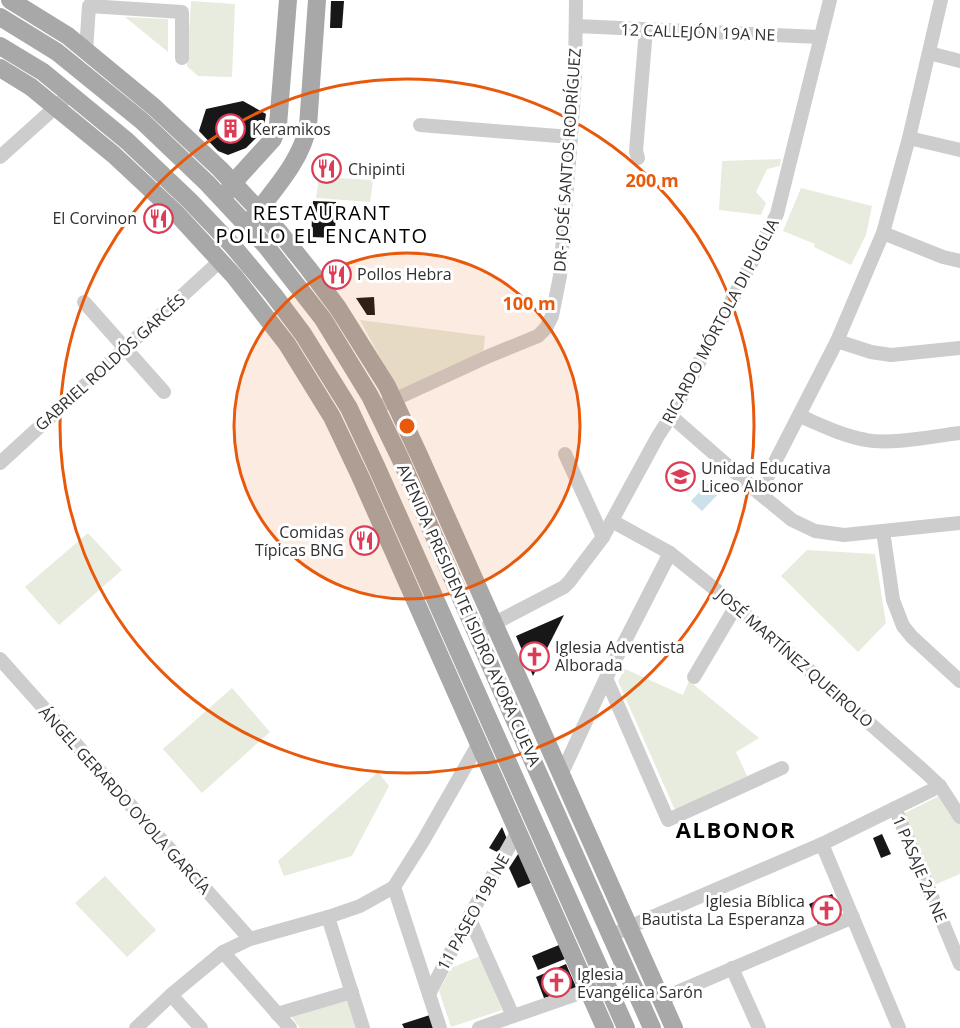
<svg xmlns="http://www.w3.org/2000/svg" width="960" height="1028" viewBox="0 0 960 1028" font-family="'Open Sans',sans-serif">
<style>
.green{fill:#e7ecde}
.water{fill:#cce1ea}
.building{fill:#171717}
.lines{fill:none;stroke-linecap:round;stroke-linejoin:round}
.minor{stroke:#cdcdcd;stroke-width:14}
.major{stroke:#a8a8a8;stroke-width:18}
.ring{fill:none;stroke:#e8590c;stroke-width:3}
.labels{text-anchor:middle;stroke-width:6;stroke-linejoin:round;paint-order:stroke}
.street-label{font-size:16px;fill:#303030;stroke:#fff}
.poi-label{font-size:16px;fill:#303030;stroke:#fff;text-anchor:start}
.quarter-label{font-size:20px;letter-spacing:1.5px;fill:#000;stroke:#fff}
.district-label{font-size:22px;font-weight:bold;letter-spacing:1.5px;fill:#000;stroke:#fff}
.centre{fill:#e8590c;stroke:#fff;stroke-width:3}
.ring-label{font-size:18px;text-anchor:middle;font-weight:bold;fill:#e8590c;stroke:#fff;stroke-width:6;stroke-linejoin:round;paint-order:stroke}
</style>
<rect width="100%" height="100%" fill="#fff"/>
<!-- green -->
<g class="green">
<path d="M191,1L235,4L232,77L198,76L187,66Z"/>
<path d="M125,17L168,19V52Z"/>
<path d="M781,159L780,166L767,169L756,192L766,203L761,215L719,210L722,161Z"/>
<path d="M319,177L373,180L370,202L316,198Z"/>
<path d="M801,188L872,206L866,235L851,265L814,247L815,244L783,231Z"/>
<path d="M360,320L485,336L483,355L398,391Z"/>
<path d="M88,533L122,570L59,625L25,587Z"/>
<path d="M807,550L875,554L886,623L858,652L781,576Z"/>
<path d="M625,669L683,695L689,681L759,738L736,752L747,776L675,810L618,681Z"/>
<path d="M232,688L270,732L202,793L163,749Z"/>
<path d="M378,772L389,786L352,856L284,876L278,861Z"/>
<path d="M941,795L960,824V874L932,886L903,814Z"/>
<path d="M105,876L156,930L127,957L75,903Z"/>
<path d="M480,956L502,1010L451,1027L439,991L451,968Z"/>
<path d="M350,1000L359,1028H300L291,1016Z"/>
</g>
<!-- water -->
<path class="water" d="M710,481L721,491L702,511L691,501Z"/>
<!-- building -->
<g class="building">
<path d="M331,1H344L342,28H330Z"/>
<path d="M243,101L266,114L264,127L258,136L246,148L228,155L218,151L199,131L206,109Z"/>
<path d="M313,201L336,202L335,238L311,237Z"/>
<path d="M374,297L375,315H367L356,298Z"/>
<path d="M564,615L533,676L516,636Z"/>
<path d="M502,827L507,839L499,853L489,848Z"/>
<path d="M882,834L891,854L881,858L873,838Z"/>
<path d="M520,851L533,882L518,888L509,868Z"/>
<path d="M832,894L843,917L819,927L809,904Z"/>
<path d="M559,945L565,959L538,970L532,956Z"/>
<path d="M566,964L577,989L544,998L536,977Z"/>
<path d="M430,1015L434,1028H404L402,1024Z"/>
</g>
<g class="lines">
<!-- minor -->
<g class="minor">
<path d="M576,26L820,37"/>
<path d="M86,51L89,6L182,12V58"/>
<path d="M929,53L960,61"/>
<path d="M420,125L571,137"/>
<path d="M909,138L960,150"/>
<path d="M0,157L70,94"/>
<path d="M638,158L636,151L646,29"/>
<path d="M883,233L943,257L960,261"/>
<path d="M84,302L164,392"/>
<path d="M837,341L871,352L891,355L960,348"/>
<path d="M376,408L489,356L538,336L546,328L552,316L560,276L571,137L575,78L576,0"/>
<path d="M671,416L759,493L792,520L815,531L844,535L960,523"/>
<path d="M800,416C821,425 843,436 866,440C891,445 934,436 960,433"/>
<path d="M565,454L603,537"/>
<path d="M0,463L220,261"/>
<path d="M759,493L837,341L883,233L909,138L941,0"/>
<path d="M612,521L670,553L736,606L924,771L940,786L960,817"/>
<path d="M883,531L893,600L903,626L912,637L960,681"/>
<path d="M476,633L564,587L569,582L603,537L658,436L671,416L777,214L830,0"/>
<path d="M0,659L250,939"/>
<path d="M694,677L736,606"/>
<path d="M606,678L668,820L782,768"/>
<path d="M561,775L606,678L670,553"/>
<path d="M895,808L960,964"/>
<path d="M822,844L899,1028"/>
<path d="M394,887L440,1028"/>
<path d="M328,917L363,1028"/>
<path d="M469,917L513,1016"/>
<path d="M611,936L629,927L822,844L940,786"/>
<path d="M223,952L290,1028"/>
<path d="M732,968L759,1028"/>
<path d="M429,994L469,917L518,831"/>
<path d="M171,995L201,1028"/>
<path d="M661,999L853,917"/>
<path d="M277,1014L352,992"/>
<path d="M136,1028L171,995L223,952L250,939L328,917L360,906L394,887L423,841L479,743"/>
<path d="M479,1028L606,984"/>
</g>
<!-- major -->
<g class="major">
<path d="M10,0L68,36L154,107L220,169L280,233L308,268L338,308L387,386L419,455L674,1028"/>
<path d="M0,17L57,52L142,121L207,183L266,246L323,319L370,396L400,458L495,676L652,1028"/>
<path d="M0,46L43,72L127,141L190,201L232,245L273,294L303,334L349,408L377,468L626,1028"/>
<path d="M0,68L31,87L114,155L177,214L234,276L287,344L332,417L360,476L605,1028"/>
<path d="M228,191L233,183L273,139L278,125L288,0"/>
<path d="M252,219C273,190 301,162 308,126L317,0"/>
</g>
</g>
<!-- distance rings -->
<circle cx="407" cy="426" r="173" fill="#e8590c" fill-opacity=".12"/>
<g class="ring">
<circle cx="407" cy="426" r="173"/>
<circle cx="407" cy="426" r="347"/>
</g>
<!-- icons -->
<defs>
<symbol id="building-ring" viewBox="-11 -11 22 22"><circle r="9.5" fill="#fff" stroke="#dc3c55" stroke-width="1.5"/><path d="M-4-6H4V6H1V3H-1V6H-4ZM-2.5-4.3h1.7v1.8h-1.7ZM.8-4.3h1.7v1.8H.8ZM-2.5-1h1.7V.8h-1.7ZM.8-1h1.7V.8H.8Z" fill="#dc3c55"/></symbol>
<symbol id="restaurant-ring" viewBox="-11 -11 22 22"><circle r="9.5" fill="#fff" stroke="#dc3c55" stroke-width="1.5"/><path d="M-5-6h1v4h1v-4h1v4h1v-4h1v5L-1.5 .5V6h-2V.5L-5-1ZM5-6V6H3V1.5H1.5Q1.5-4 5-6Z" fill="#dc3c55"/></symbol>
<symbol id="school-ring" viewBox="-11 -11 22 22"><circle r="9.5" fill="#fff" stroke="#dc3c55" stroke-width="1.5"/><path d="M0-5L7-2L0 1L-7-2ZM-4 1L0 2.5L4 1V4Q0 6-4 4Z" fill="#dc3c55"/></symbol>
<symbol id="church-ring" viewBox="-11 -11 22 22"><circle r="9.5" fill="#fff" stroke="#dc3c55" stroke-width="1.5"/><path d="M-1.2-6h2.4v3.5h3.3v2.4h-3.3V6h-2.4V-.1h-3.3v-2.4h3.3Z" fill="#dc3c55"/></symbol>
</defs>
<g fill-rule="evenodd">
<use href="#building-ring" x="214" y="112" width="33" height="33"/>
<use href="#restaurant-ring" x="310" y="152" width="33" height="33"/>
<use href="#restaurant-ring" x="142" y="202" width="33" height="33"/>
<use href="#restaurant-ring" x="320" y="258" width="33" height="33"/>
<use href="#school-ring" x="664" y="460" width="33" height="33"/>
<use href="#restaurant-ring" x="348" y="524" width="33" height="33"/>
<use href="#church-ring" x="518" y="640" width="33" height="33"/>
<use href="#church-ring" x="810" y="894" width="33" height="33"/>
<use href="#church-ring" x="540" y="966" width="33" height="33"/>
</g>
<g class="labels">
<!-- street labels -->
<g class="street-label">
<text transform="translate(698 32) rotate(2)" y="6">12 CALLEJÓN 19A NE</text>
<text transform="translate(567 160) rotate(-86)" y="6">DR- JOSÉ SANTOS RODRÍGUEZ</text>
<text transform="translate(720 321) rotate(-62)" y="6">RICARDO MÓRTOLA DI PUGLIA</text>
<text transform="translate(110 362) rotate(-42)" y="6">GABRIEL ROLDÓS GARCÉS</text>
<text transform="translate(469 615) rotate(66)" y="6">AVENIDA PRESIDENTE ISIDRO AYORA CUEVA</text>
<text transform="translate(795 658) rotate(41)" y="6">JOSÉ MARTÍNEZ QUEIROLO</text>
<text transform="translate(125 800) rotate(48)" y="6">ÁNGEL GERARDO OYOLA GARCÍA</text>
<text transform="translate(920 869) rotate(67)" y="6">1 PASAJE 2A NE</text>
<text transform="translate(473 912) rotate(-61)" y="6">11 PASEO 19B NE</text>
</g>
<!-- poi labels -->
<g class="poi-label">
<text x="252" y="135">Keramikos</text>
<text x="348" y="175">Chipinti</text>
<text x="137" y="224" text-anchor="end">El Corvinon</text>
<text x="357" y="280">Pollos Hebra</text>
<text x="701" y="474">Unidad Educativa<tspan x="701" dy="18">Liceo Albonor</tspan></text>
<text x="344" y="538" text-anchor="end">Comidas<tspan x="344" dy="18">Típicas BNG</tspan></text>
<text x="555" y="653">Iglesia Adventista<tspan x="555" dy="18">Alborada</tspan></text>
<text x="805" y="907" text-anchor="end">Iglesia Bíblica<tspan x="805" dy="18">Bautista La Esperanza</tspan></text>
<text x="577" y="980">Iglesia<tspan x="577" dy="18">Evangélica Sarón</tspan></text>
</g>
<!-- quarter labels -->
<g class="quarter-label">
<text x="322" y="220">RESTAURANT<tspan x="322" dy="23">POLLO EL ENCANTO</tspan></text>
</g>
<!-- district labels -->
<g class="district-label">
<text x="736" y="838">ALBONOR</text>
</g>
</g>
<circle cx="407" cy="426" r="9" class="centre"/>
<g class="ring-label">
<text x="652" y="187">200 m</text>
<text x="529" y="310">100 m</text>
</g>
</svg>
